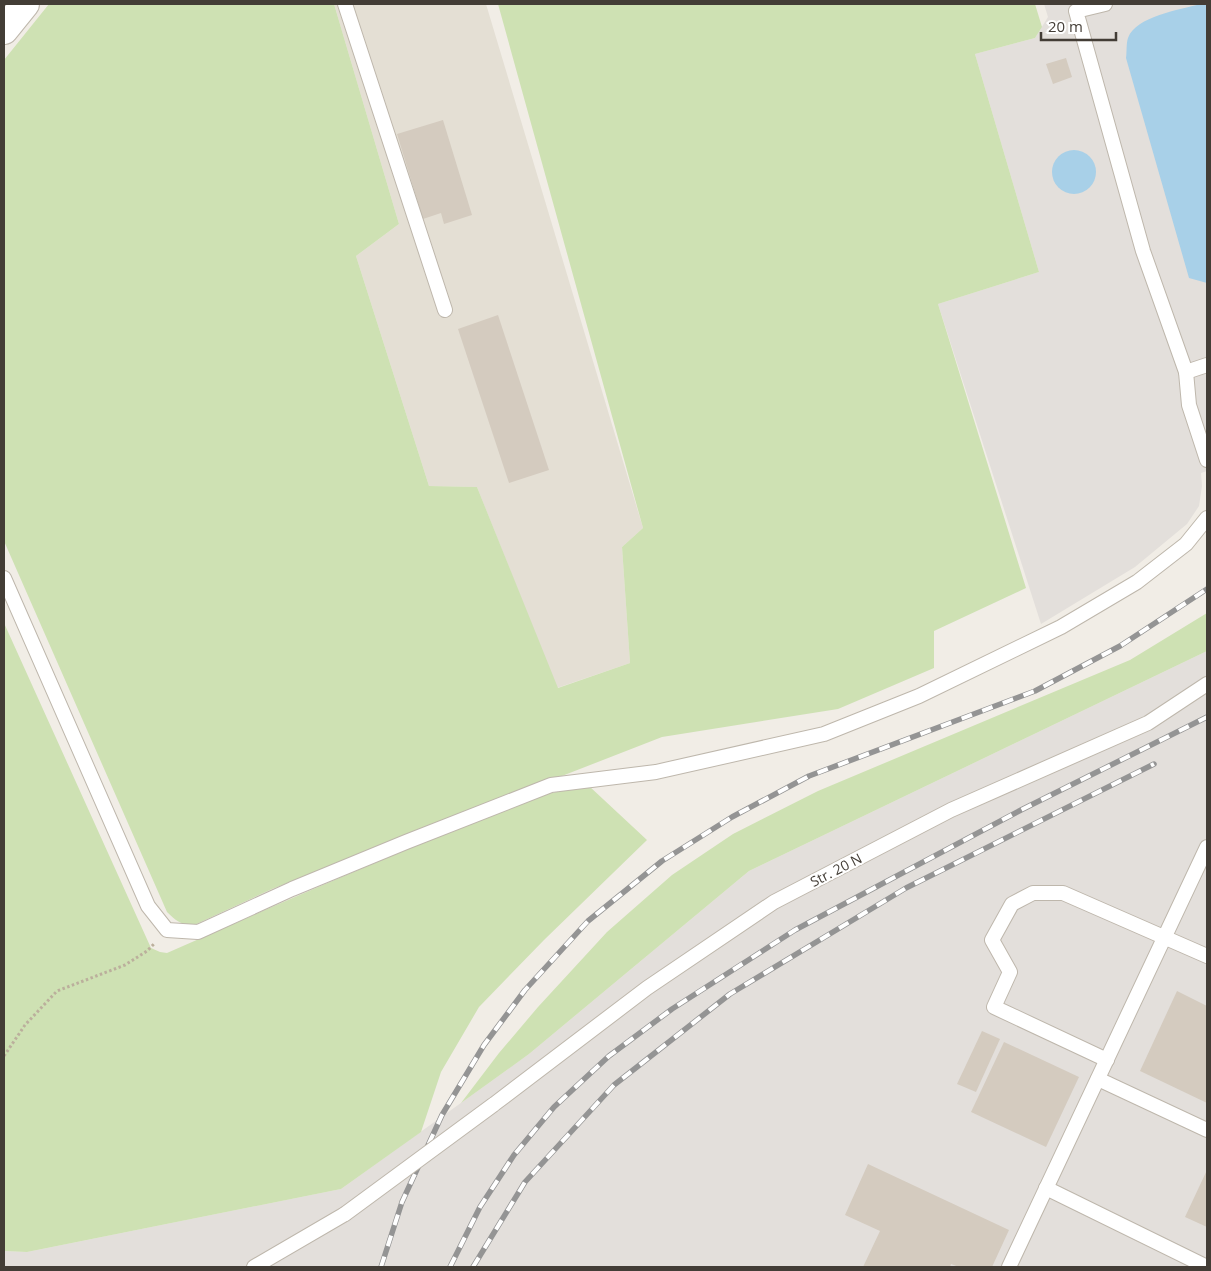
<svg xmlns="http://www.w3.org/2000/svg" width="1211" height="1271" viewBox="0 0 1211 1271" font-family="'Open Sans',sans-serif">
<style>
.residential{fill:#e4dfd4}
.industrial{fill:#e3dfdb}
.green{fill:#cee1b3}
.water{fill:#a8d0e8}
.building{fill:#d4cbbf}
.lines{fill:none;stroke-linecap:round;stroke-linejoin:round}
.lane-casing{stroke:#beb7ac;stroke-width:16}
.street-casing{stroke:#beb7ac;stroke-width:30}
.path{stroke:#bbaf9c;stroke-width:3;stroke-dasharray:2.5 2.5;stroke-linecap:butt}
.lane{stroke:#fff;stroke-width:14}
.street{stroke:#fff;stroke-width:28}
.rail-casing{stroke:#949494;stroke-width:5.5}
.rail{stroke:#fff;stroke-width:4;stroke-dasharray:11;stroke-linecap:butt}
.lane-bridge-casing{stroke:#beb7ac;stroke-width:16;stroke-linecap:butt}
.lane-bridge{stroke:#fff;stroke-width:14}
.labels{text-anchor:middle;stroke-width:4;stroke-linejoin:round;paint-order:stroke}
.street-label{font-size:14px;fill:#433d36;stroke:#fff}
</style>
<rect width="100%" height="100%" fill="#f1ede6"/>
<!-- residential -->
<path class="residential" d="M334,4H486L643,528L622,547L630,663L557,688L477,487L429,486L356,256L399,224Z"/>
<!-- industrial -->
<g class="industrial">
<path d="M1044,4H1207V471L1201,473L1202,486L1199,506L1187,524L1135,567L1041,624L938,304L1039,272L975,54L1035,38L1048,17Z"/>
<path d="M1207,651V1267H4V1251L27,1252L341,1189L529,1054L749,871Z"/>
</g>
<!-- green -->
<g class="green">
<path d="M49,4H334L399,224L356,256L429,486L477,487L558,688L630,663L622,547L643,528L498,4H1035L1042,27L1035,38L975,54L1039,272L938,304L1026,588L934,631V668L838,709L662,737L272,889L192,926C180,924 175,920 167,912L4,541V60Z"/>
<path d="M1207,613V651L749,871L529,1054L461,1103L499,1053L538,1007L607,932L672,875L733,834L818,791L1130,660Z"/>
<path d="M4,623L151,948L160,952L167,953C255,914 343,876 432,839C483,818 534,792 589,786L647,840L544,940L479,1007L441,1072L421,1132L341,1189L27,1252L4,1251Z"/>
</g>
<!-- water -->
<g class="water">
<path d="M1200,4H1207V283L1189,278L1126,58C1127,52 1126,44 1128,38C1136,16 1180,10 1200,4Z"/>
<circle cx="1074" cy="172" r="22"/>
</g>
<!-- building -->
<g class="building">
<path d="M1066,58L1072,77L1053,84L1046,64Z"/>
<path d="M443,120L472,215L444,224L441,213L423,219L397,134Z"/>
<path d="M498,315L549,470L509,483L458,329Z"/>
<path d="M1177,991L1207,1006V1103L1140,1071Z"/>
<path d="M982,1031L1000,1039L976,1092L957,1084Z"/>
<path d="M1004,1042L1079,1077L1046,1147L971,1112Z"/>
<path d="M868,1164L1009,1230L992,1267H959L951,1264L950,1267H863L880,1231L845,1215Z"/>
<path d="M1207,1170V1227L1185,1217Z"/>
</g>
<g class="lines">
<defs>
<g id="lane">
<path d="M345,4L445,310"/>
<path d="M1105,4L1076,11L1143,251L1186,372L1189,405L1207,460"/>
<path d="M1186,372L1207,365"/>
<path d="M4,578L148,906L167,930L198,932L292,889L406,842L551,785L656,772L824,734L919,696L1061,627L1137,582L1186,544L1207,518"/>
<path d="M1107,1060L994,1007L1010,972L992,940L1012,904L1033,893H1063L1207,956"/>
<path d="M1098,1079L1207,1130"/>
<path d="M493,1105L647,988L774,902L951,810L1148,723L1207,684"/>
<path d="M1046,1188L1207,1267"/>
<path d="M254,1267L345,1214"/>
<path d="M1009,1267L1207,847"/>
</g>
<path id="street" d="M4,30L25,4"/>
</defs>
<!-- lane casing -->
<use href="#lane" class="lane-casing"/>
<!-- street casing -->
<use href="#street" class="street-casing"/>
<!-- path -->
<path class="path" d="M4,1056L25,1025L57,991L125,965L147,951L155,943"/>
<!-- lane -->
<use href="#lane" class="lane"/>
<!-- street -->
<use href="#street" class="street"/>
<defs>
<g id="rail">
<path d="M381,1267L402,1202L442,1115L484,1045L525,990L588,921L662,861L732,817L809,776L1035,691L1120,646L1207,589"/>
<path d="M450,1267L480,1207L514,1155L554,1107L609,1056L672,1009L795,930L1021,810L1207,717"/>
<path d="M473,1267L525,1182L614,1085L730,994L906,888L1154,764"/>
</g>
</defs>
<!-- rail casing -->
<use href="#rail" class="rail-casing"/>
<!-- rail -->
<use href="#rail" class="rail"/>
<defs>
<path id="lane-bridge" d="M345,1214L493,1105"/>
</defs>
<!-- lane-bridge casing -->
<use href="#lane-bridge" class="lane-bridge-casing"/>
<!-- lane-bridge -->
<use href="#lane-bridge" class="lane-bridge"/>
</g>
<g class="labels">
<!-- street labels -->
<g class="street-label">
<text transform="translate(836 870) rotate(-27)" y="5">Str. 20 N</text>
</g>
</g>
<!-- border -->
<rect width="1211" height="1271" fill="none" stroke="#433d36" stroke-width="10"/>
<!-- scale -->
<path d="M1041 32v8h75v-8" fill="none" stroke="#433d36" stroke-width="2.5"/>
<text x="1048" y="32" font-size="15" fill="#433d36" stroke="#ffffff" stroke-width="4" paint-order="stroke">20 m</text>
</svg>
